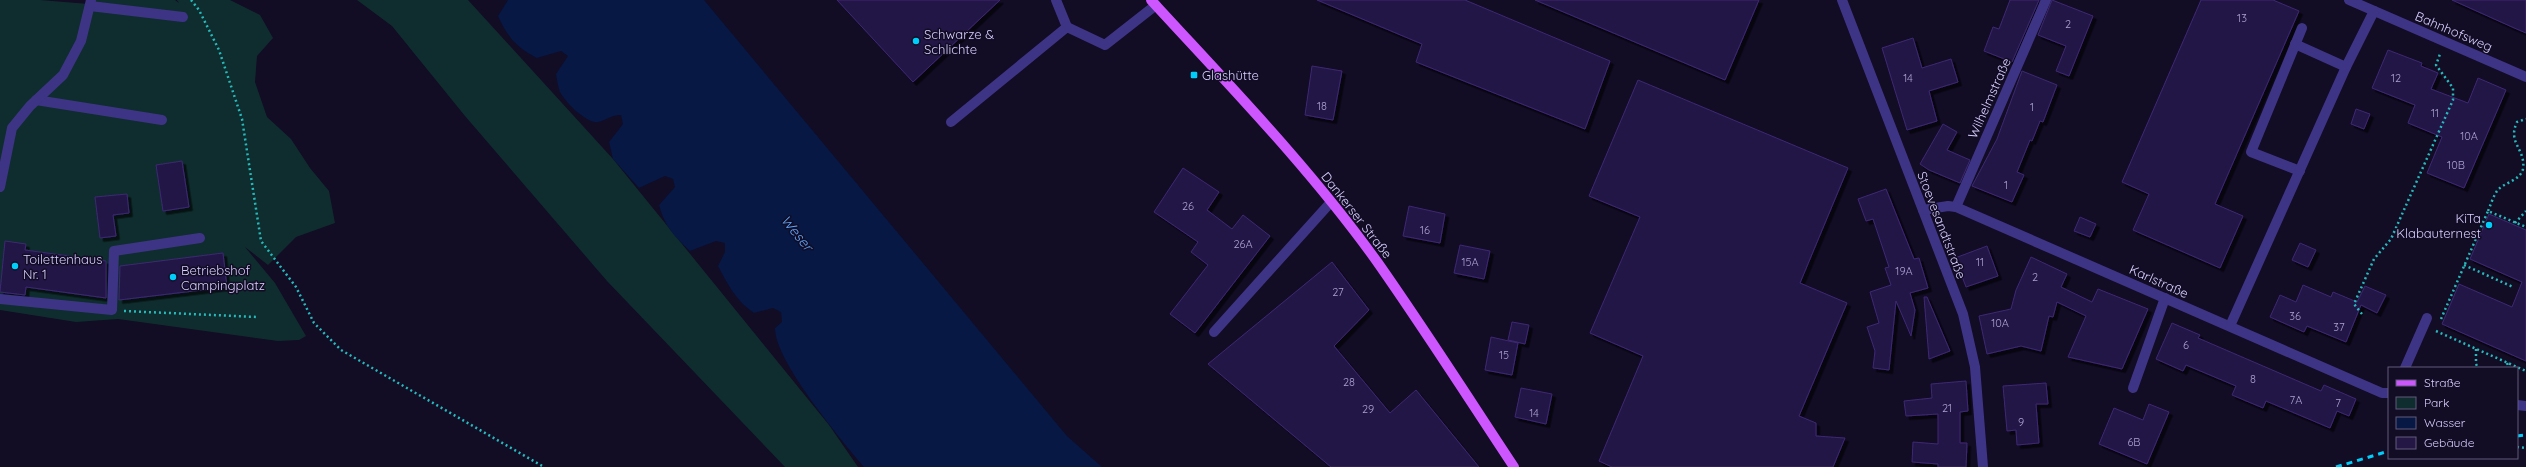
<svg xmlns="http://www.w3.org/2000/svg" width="2526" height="467" viewBox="0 0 2526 467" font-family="Quicksand,sans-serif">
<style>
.green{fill:#0f2d2e}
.water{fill:#061843}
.building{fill:#241746;stroke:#3d2874;filter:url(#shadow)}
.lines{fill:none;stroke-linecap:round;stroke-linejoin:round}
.path{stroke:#26babc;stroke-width:2.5;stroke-dasharray:2 3;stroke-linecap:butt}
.minor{stroke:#3e3486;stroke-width:10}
.major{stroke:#cd56ff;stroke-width:10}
.rail{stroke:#00cefa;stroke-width:3;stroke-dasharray:6 5;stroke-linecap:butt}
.poi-dot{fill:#00cefa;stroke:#120c24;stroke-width:1.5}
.labels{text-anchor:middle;stroke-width:3;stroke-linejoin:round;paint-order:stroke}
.number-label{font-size:11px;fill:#aba1d1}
.street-label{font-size:13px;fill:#d8cfff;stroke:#120c24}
.poi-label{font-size:13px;fill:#d8cfff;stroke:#120c24;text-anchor:start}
.water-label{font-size:14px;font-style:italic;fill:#5da8ff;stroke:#120c24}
</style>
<defs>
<filter id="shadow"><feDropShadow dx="3.5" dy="3.5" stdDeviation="0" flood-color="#0009"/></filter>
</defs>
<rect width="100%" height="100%" fill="#120c24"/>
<!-- green -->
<g class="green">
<path d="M0,0H40L89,4L90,0H175L179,3L177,0H230L260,15L273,38L257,56L255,82L267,117L291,139L310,168L329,191L335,223L296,237L268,265L245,247L275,283L306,336L299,340L278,341L118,319L76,322L0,310Z"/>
<path d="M357,0H468L613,159L829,425L858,467H785L607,281L465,116L392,26Z"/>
</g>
<!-- water -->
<path class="water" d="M508,0H704L1067,436L1102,467H864C842,441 774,360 775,328L782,322L781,312L773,308L754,313C736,301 728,285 718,266L725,252V243L716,241L690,251C674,236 665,227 659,205L675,187L673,179L665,176L639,188L613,159L609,142L623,124L621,115C611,115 607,120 598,122C587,124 565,102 560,92C558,87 557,80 556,74L568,56L561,51L537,58C517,48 507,37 498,16Z"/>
<!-- building -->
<g class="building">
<path d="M837,0H1000L913,82Z"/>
<path d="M1317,0H1465L1610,61L1585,129L1416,62L1422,44Z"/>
<path d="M1535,0H1759L1725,80Z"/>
<path d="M2010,0H2039L2012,62L1984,51L1993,27L1999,29Z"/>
<path d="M2052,0L2093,16L2069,76L2056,71L2066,46L2038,35Z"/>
<path d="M2201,0H2273L2299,11L2215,204L2243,216L2220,268L2133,230L2149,194L2122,182Z"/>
<path d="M2452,0H2526V33L2512,27Z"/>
<path d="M1913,38L1922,68L1951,59L1958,82L1929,91L1937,121L1907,130L1882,48Z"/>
<path d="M2388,50L2422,63L2421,66L2438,73L2431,89L2468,103L2478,78L2506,90L2464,188L2427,173L2442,137L2408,123L2415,105L2372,88Z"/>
<path d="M1312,66L1342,71L1333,120L1305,115Z"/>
<path d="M2022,71L2057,85L2043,122L2040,121L2032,141L2030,140L2017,172L2024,175L2012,202L1972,186L1997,139Z"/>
<path d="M1638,80L1848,168L1800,283L1847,303L1799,416L1816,423V436L1845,438L1833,467H1612L1599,461L1643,356L1590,333L1640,217L1589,196Z"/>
<path d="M2356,109L2370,114L2364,129L2351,124Z"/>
<path d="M1943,124L1957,132L1947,150L1970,160L1960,183L1929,170L1920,164Z"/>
<path d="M182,161L189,207L163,211L156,165Z"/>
<path d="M1183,168L1219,192L1207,210L1232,229L1243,215L1270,236L1195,333L1170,314L1208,265L1191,252L1198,242L1154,212Z"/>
<path d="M1886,189L1914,259L1919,258L1928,288L1910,293L1915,310L1911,336L1896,301L1889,370L1873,368L1875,351L1867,327L1879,323L1870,292L1891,285L1885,268L1889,267L1873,219L1866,221L1858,199Z"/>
<path d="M127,194L129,213L113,215L116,236L100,238L95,197Z"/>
<path d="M1409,206L1445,214L1440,243L1403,236Z"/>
<path d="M2489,214L2526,230V361L2442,324L2459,284L2512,307L2522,282L2470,259Z"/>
<path d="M2080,217L2096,224L2090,237L2074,231Z"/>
<path d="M5,241L26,244L25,250L106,261V298L26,287L25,295L0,292Z"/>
<path d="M2300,243L2316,250L2308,267L2292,260Z"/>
<path d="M1460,245L1490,251L1484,279L1454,273Z"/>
<path d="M1987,246L1998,276L1966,287L1955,258Z"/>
<path d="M223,253L227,287L119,300L120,266Z"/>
<path d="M2031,257L2067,274L2061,287L2092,302L2098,289L2148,309L2122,369L2068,357L2086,316L2057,302L2053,317L2049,316L2041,351L2021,346L1987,354L1979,316L2011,309L2016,290Z"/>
<path d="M1332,262L1369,310L1334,346L1390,413L1416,390L1479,467H1331L1208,364Z"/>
<path d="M2303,285L2331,297L2333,292L2357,302L2365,286L2386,295L2377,313L2361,305L2346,342L2307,326L2304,332L2270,317L2280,295L2296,302Z"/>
<path d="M1924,297H1927L1950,351L1929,359Z"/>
<path d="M1512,322L1529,325L1525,344L1508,340Z"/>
<path d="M2172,323L2200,335L2198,338L2321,391L2324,385L2356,399L2349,416L2337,411L2330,428L2266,401L2263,408L2232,395L2236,386L2186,365L2183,371L2156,359Z"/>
<path d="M1491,337L1518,343L1512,375L1485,370Z"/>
<path d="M1966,381L1968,411L1960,412V443H1967L1966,467H1938V464L1912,462L1913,442L1938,444V414L1906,416L1904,401L1932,398L1931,384Z"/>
<path d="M2046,383L2048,404H2036L2039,443L2017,445L2016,430L2007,431L2003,386Z"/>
<path d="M1521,388L1552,394L1546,424L1515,417Z"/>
<path d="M2149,404L2169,412L2147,464L2099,444L2114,408L2143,420Z"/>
</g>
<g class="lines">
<!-- path -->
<g class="path">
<path d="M191,0L199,10L219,50L242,119L261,241L296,287L314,323L341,350L544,467"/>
<path d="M2488,211C2491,204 2493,197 2497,191C2504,182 2520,181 2523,169C2526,149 2507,143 2517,122L2526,119"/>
<path d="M2515,223L2526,211"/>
<path d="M2464,265L2513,287"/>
<path d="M124,311L257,317"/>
<path d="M2362,314L2354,304L2374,259L2391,239L2453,100V88L2436,65L2440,54"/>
<path d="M2441,319L2488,211L2526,227"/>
<path d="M2436,331L2526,371"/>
<path d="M2476,349V364L2478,368"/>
<path d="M2507,363L2509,368"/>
<path d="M2517,447L2526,448"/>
</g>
<!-- minor -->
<g class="minor">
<path d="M1056,0L1067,27"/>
<path d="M1842,0L1963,314L1975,367L1983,467"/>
<path d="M2349,0L2526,77"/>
<path d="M90,6L183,17"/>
<path d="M2346,67L2374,11"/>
<path d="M36,100L162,120"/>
<path d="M951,122L1067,27L1105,45L1156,5"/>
<path d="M2300,171L2251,152L2302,28"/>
<path d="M0,187L12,128L30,106L63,75L81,41L91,0"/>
<path d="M1956,207L2046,0"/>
<path d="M1923,210L1948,206L1956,207L2382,393H2389"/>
<path d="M0,299L112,310L114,251L200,238"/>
<path d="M2230,326L2346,67L2295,44"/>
<path d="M1214,332L1331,202"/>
<path d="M2405,368L2427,318"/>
<path d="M2133,388L2165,298"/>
<path d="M2517,405L2526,406"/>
</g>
<!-- major -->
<path class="major" d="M1151,0C1229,85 1311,169 1378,263C1425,330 1469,399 1514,467"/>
<!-- rail -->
<g class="rail">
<path d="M2517,436L2526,435"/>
<path d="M2336,467L2389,451"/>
</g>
</g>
<!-- markers -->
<g class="poi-dot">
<circle cx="916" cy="41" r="4"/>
<rect x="1190" y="71" width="8" height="8" rx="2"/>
<circle cx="2489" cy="225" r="4"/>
<circle cx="15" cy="266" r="4"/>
<circle cx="173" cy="277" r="4"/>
</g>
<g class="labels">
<!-- number labels -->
<g class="number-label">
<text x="2242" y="22">13</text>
<text x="2068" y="28">2</text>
<text x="1908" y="82">14</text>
<text x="2396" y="82">12</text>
<text x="1322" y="110">18</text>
<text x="2032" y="111">1</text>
<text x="2435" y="117">11</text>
<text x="2469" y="140">10A</text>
<text x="2456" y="169">10B</text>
<text x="2006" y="189">1</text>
<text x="1188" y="210">26</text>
<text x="1425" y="234">16</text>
<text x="1243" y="248">26A</text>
<text x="1470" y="266">15A</text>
<text x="1980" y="266">11</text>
<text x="1904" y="275">19A</text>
<text x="2035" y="281">2</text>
<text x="1338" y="296">27</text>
<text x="2295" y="320">36</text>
<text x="2000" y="327">10A</text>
<text x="2339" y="331">37</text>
<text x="2186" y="349">6</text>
<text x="1504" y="359">15</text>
<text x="2253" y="383">8</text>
<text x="1349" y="386">28</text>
<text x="2296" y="404">7A</text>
<text x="2338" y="407">7</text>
<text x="1947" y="412">21</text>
<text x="1368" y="413">29</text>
<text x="1534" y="417">14</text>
<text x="2021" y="426">9</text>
<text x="2134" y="446">6B</text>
</g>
<!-- street labels -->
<g class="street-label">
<text transform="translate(2454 31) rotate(23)" y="5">Bahnhofsweg</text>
<text transform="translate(1989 98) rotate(-66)" y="5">Wilhelmstraße</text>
<text transform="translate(1357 215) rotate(52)" y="5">Dankerser Straße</text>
<text transform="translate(1942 225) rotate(69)" y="5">Stoevesandtstraße</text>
<text transform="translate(2159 281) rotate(24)" y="5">Karlstraße</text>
</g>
<!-- poi labels -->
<g class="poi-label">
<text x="924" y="39">Schwarze &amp;<tspan x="924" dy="15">Schlichte</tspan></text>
<text x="1202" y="80">Glashütte</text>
<text x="2481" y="223" text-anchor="end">KiTa<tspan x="2481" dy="15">Klabauternest</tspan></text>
<text x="23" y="264">Toilettenhaus<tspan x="23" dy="15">Nr. 1</tspan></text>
<text x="181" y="275">Betriebshof<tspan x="181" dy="15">Campingplatz</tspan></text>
</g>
<!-- water labels -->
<g class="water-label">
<text transform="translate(797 233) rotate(51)" y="5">Weser</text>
</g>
</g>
<!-- legend -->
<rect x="2388" y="367" width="130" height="92" fill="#120c24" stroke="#615a7c"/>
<rect x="2396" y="380" width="20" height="6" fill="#cd56ff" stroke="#615a7c"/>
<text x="2424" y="387" font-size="12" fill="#d8cfff">Straße</text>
<rect x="2396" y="397" width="20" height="12" fill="#0f2d2e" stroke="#615a7c"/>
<text x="2424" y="407" font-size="12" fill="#d8cfff">Park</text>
<rect x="2396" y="417" width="20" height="12" fill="#061843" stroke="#615a7c"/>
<text x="2424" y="427" font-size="12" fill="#d8cfff">Wasser</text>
<rect x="2396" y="437" width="20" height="12" fill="#241746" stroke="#615a7c"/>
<text x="2424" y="447" font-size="12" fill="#d8cfff">Gebäude</text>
</svg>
